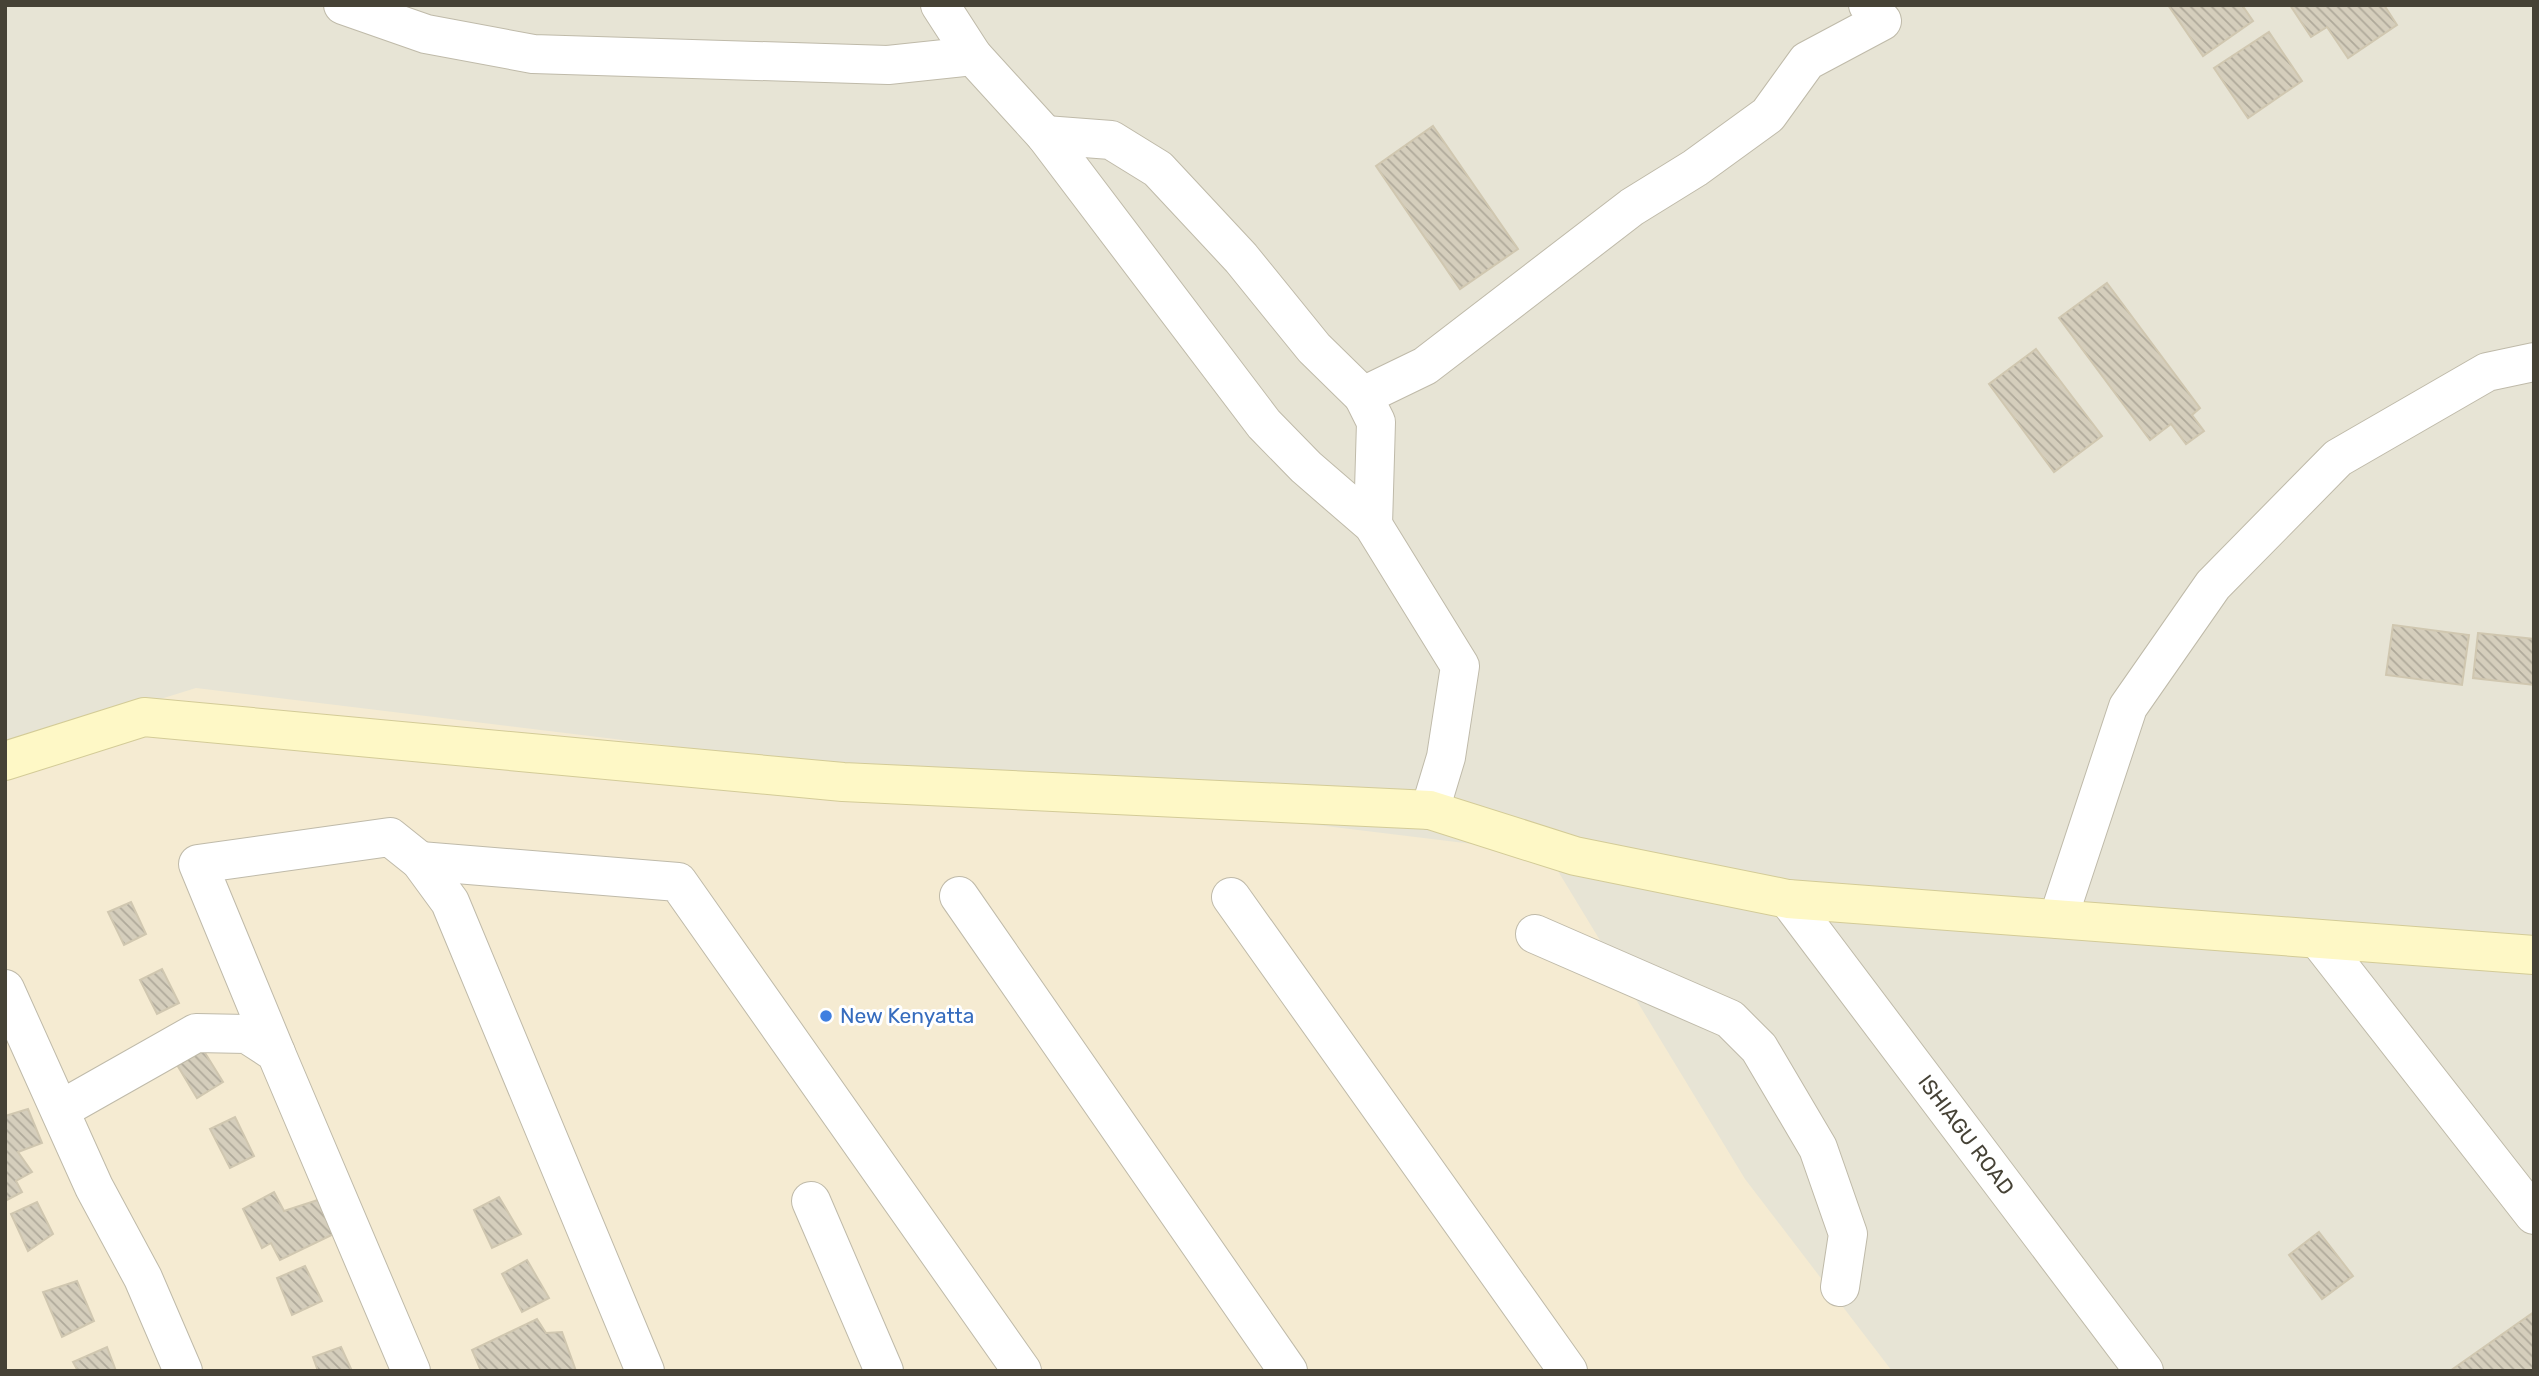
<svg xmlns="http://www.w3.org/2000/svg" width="2539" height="1376" viewBox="0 0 2539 1376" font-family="Rubik,sans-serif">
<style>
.residential{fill:#e7e4d5}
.commercial{fill:#f5ebd2}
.building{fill:url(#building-back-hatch);stroke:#d0c7b0;stroke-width:2}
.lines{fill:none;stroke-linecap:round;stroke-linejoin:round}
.street-casing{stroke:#bfbaa9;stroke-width:40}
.secondary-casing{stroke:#d3cb97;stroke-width:40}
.street{stroke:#fff;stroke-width:38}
.secondary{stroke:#fef8c6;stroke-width:38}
.shop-dot{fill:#3f7fe0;stroke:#fff;stroke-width:2.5}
.labels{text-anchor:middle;stroke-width:6;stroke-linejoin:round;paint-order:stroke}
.shop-label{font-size:21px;fill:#366cbe;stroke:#fff;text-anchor:start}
.street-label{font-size:21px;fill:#464236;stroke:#fff}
</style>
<defs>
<pattern id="building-back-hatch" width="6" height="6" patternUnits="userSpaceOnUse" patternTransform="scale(1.75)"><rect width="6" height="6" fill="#d5cebc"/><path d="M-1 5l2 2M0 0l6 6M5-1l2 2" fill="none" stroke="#afa99a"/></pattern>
</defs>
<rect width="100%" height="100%" fill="#f3f1e7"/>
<!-- residential -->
<rect class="residential" x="5" y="5" width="2529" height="1366"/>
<!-- commercial -->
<path class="commercial" d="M196,688L1547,853L1745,1179L1892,1371H5V747Z"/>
<!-- building -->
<g class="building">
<path d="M2168,5H2242L2253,21L2203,56Z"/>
<path d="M2290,5H2384L2397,25L2348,58L2327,27L2311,37Z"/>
<path d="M2269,32L2302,81L2248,118L2214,68Z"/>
<path d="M1433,126L1518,249L1460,289L1376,166Z"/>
<path d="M2107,283L2200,408L2192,415L2204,431L2186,444L2171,424L2150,440L2059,318Z"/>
<path d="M2036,349L2102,436L2054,472L1989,384Z"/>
<path d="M2393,625L2469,635L2462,685L2386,675Z"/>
<path d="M2478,633L2534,639V685L2473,678Z"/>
<path d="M131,902L146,934L124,945L108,912Z"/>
<path d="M162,969L179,1003L157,1014L140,980Z"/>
<path d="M202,1048L223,1082L197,1098L176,1063Z"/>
<path d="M28,1109L42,1143L18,1152L32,1172L16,1181L22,1192L5,1201V1116Z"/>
<path d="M235,1117L254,1156L230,1168L210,1129Z"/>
<path d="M274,1192L284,1211L324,1198L344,1229L280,1260L271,1243L262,1248L243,1209Z"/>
<path d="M499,1197L521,1234L492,1248L474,1210Z"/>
<path d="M37,1202L53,1234L28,1251L11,1214Z"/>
<path d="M2319,1232L2353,1276L2322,1299L2289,1255Z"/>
<path d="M527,1260L549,1298L522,1312L502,1274Z"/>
<path d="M305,1266L322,1301L292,1315L277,1278Z"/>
<path d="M77,1281L94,1321L62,1337L43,1292Z"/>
<path d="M2534,1312V1371H2450Z"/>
<path d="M537,1319L546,1333L562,1332L576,1371H481L472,1350Z"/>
<path d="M107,1347L116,1371H78L73,1362Z"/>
<path d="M341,1347L352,1371H318L313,1357Z"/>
</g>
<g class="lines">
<defs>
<g id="street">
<path d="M343,5L426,34L533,54L888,65L973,56"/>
<path d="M940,5L973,56L1045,135L1264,424L1306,467L1373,525L1460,666L1446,757L1430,810"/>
<path d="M1045,135L1111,140L1158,169L1241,258L1314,348L1363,396L1425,366L1632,207L1695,168L1768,115L1807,61L1882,21L1868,5"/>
<path d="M1363,396L1376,422L1373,525"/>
<path d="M420,861L678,882L1022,1371"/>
<path d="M959,896L1288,1371"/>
<path d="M1231,897L1568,1371"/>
<path d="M1788,899L2144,1371"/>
<path d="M2058,919L2128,707L2213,585L2338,458L2487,372L2534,362"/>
<path d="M1535,934L1730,1019L1759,1048L1818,1148L1848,1234L1840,1287"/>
<path d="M2318,939L2534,1215"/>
<path d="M5,989L94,1187L143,1278L183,1371"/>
<path d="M276,1053L198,864L390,837L420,861L450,902L645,1371"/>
<path d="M60,1110L196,1033L247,1034L276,1053L411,1371"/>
<path d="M811,1201L884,1371"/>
</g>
<path id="secondary" d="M5,761L144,717L843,782L1430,810L1575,856L1788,899L2534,955"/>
</defs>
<!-- street casing -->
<use href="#street" class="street-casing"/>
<!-- secondary casing -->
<use href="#secondary" class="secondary-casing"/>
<!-- street -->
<use href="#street" class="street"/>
<!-- secondary -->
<use href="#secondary" class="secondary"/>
</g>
<!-- markers -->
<circle class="shop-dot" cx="826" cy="1016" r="7"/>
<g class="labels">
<!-- shop labels -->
<g class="shop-label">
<text x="840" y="1023">New Kenyatta</text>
</g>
<!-- street labels -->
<g class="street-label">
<text transform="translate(1966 1135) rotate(53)" y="7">ISHIAGU ROAD</text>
</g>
</g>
<!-- border -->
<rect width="2539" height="1376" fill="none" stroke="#464236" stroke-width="14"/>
</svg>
